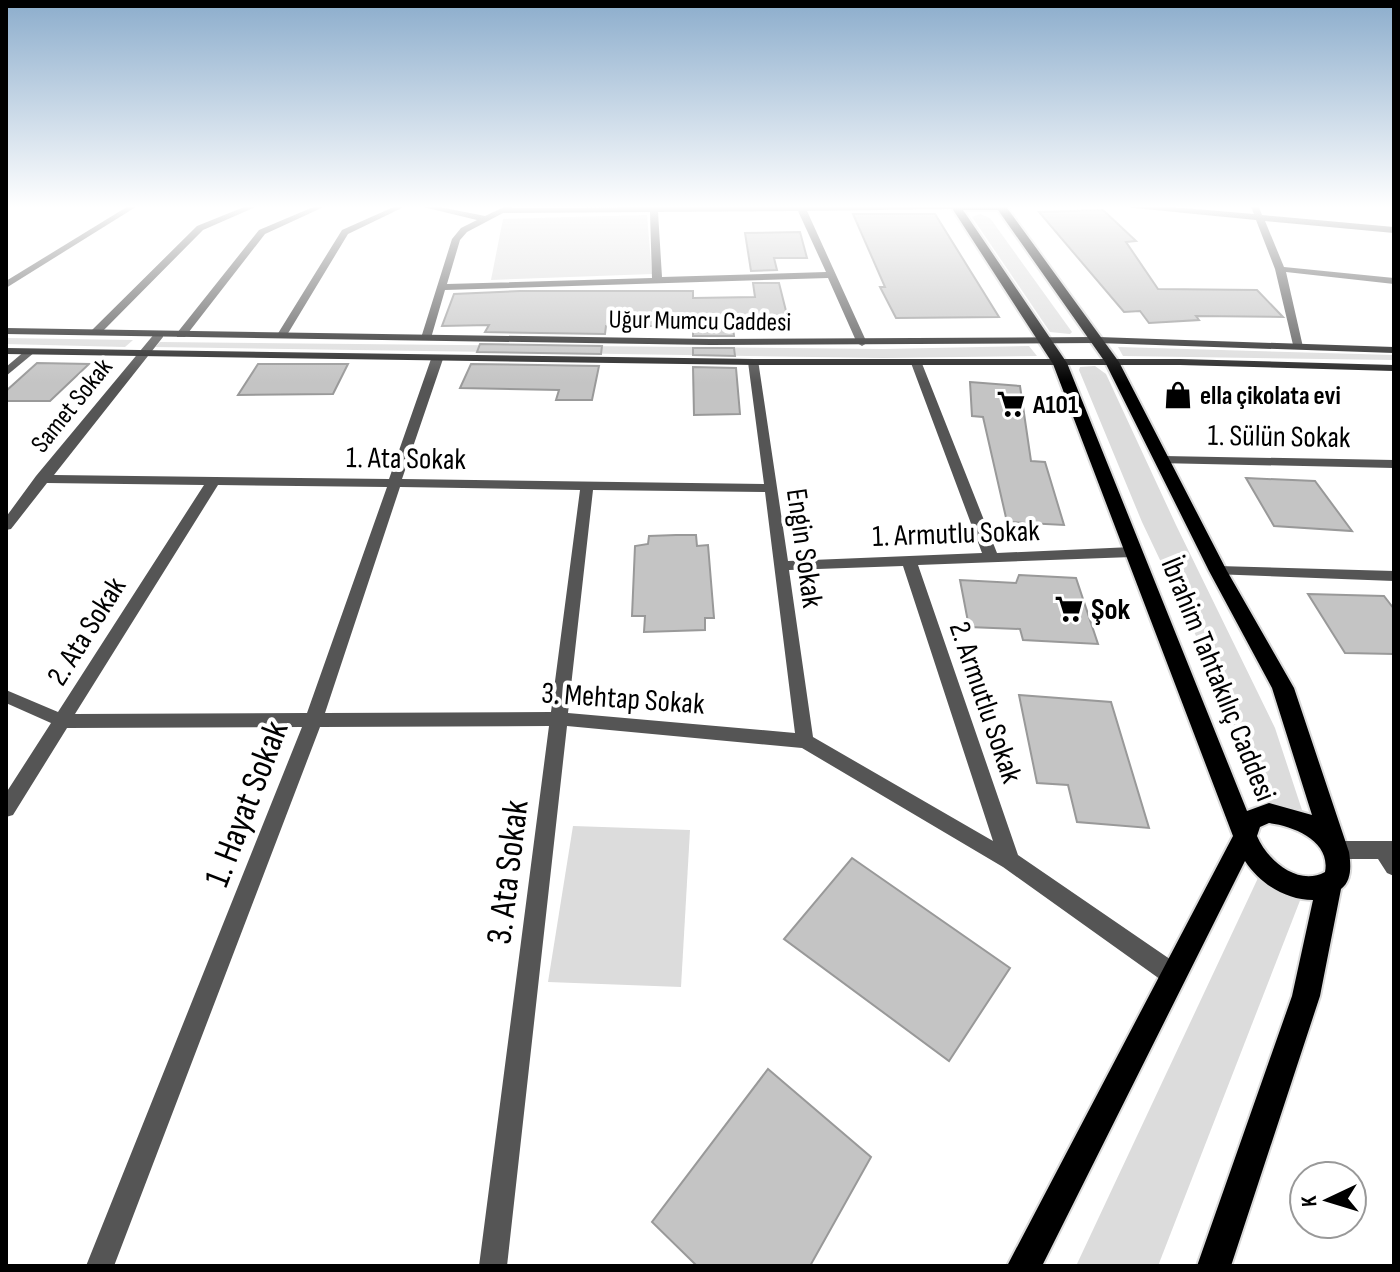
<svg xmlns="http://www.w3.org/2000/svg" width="1400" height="1272" viewBox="0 0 1400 1272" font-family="'Sofia Sans Condensed',sans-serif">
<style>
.green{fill:#dcdcdc}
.building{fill:#c4c4c4;stroke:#999;stroke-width:2}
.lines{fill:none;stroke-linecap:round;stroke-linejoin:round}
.primary-casing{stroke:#dbdbdb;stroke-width:4}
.street{fill:#555;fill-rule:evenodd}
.secondary{fill:#222;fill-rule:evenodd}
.primary{fill:#000;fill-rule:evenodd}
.labels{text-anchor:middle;stroke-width:8;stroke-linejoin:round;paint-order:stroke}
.far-street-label{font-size:26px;fill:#000;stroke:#fff}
.far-poi-label{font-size:26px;font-weight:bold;fill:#000;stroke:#fff;text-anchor:start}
.street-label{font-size:30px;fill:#000;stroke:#fff}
.poi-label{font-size:30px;font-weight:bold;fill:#000;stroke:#fff;text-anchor:start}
.near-street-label{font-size:36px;fill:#000;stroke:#fff}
</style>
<rect width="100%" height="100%" fill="#fff"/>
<!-- green -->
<g class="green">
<path d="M980,214L990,218L1072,332L1070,334L1050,332L972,217Z"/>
<path d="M647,215L652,274L491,280L503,219Z"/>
<path d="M6,338L133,340L125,347L6,344Z"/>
<path d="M160,342L883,349L1029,346L1037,356L883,358L155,347Z"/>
<path d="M1118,347L1394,355V360L1123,356Z"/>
<path d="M1095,366L1106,374L1176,525L1275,728L1302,810L1257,801L1224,695L1142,522L1079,370L1080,367Z"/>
<path d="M573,826L690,830L681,987L548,982Z"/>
<path d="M1258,878L1301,898L1158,1266H1076Z"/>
</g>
<!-- building -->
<g class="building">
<path d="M1103,210L1136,241L1126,242L1158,289L1257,290L1283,317L1196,316L1199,320L1149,323L1140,311L1124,312L1039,212Z"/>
<path d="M853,214H935L999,317L896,318L880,287H885Z"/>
<path d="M800,232L807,258H774L777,270L751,271L745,233Z"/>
<path d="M753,283H779L790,327H733L734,336H693V326H606L605,334L485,332L489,325L442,326L454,294L520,291H693V298L755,297Z"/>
<path d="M480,344L602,346L601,354L477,352Z"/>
<path d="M693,348H734L735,356L693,355Z"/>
<path d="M37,363L89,364L50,401H6V391Z"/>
<path d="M258,364H348L333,394L238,395Z"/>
<path d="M471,364L599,366L592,400H556L559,390L460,388Z"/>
<path d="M693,367L736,368L740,414L694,415Z"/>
<path d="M970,382L1020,386L1031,461L1045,462L1064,525L1007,522L983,417L972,416Z"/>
<path d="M1246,478L1315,481L1352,531L1274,526Z"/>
<path d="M676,535H696L697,546L708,545L714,618H705V630L644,632L645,616H632L635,546L648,544L649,536Z"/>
<path d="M1019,575L1076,578L1098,644L1023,640L1020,629L969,627L960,580L1016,583Z"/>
<path d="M1308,594L1384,596L1394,609V654L1345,653Z"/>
<path d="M1019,695L1111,702L1149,828L1077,822L1068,785L1037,783Z"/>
<path d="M852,858L1010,968L949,1061L784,939Z"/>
<path d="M768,1069L871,1157L810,1266H697L652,1222Z"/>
</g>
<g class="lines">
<defs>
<path id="primary" d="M950,205H1005L1119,362L1227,571L1294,688L1349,852C1351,865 1352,881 1341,889L1320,996L1231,1266H1197L1292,996L1313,900C1286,900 1260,884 1245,861L1042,1266H1007L1233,836L1053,364ZM963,210H998L1105,362L1209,571L1272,688L1312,815L1269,803L1247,811L1067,363ZM1269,823C1294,826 1331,841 1325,872C1298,887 1267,860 1257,836L1260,827Z"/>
</defs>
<!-- primary casing -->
<use href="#primary" class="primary-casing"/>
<!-- street -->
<g class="street">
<path d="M130,205H139L6,288V281Z"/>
<path d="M249,205H260L203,230L99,335H91V331L197,226Z"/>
<path d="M318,205H328L265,234L185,337H177V333L259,230Z"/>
<path d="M398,205H408L348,234L287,335L278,337L277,335L342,230Z"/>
<path d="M415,205H430L485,216L508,205H512V208L652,207L653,205H661L660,207L957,205L960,207L956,209L807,211L867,343L862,346L857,343L828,278L445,290L431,338L422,340L421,338L452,239L461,228L477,220ZM798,211L826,272L662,277L658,212ZM650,212L652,278L447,284L460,240L467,232L503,213Z"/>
<path d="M999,205H1021L1000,209L996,207Z"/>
<path d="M1120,205H1149L1254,214L1250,205H1258L1262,215L1394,227V233L1265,221L1284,267L1394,278V284L1286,272L1303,347L1294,349L1275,269L1256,220L1124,207Z"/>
<path d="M159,332L163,333V337L54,475L389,479L431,359L437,356L443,359L402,479L764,484L748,362L758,360L788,561L982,553L911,363L921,361L997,553L1132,547L1139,552L1132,557L918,565L1018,855L1180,966L1183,974L1180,982L1172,985L1164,982L1003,867L802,748L567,726L507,1266H479L549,726L320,727L114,1266H86L302,727L67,728L13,815L6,817V793L51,723L6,703V690L58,712L204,485L47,483L11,529L6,530V517L36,476L155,333ZM218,485L387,487L307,713L75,714ZM400,487L580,490L551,712L325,713ZM593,490L765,492L795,733L568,713ZM903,566L993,841L813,737L789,570Z"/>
<path d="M26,350L35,352L6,376V367Z"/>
<path d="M1163,456L1394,460V468L1158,463V457Z"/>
<path d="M1218,566L1394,571V581L1213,574L1211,571Z"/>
<path d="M1335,841H1394V876L1387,873L1378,859H1335L1328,856L1325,850L1328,844Z"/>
</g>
<!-- secondary -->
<g class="secondary">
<path d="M6,328L710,339L1098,337L1394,347V353L1098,343L710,345L6,334Z"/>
<path d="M6,348L754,359H1180L1394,365V371L1180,365H754L6,354Z"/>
</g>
<!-- primary -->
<use href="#primary" class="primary"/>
</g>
<!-- sky -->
<linearGradient id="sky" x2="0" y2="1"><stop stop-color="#8cadcc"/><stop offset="0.54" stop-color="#fff"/><stop offset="1" stop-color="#fff" stop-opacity="0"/></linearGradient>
<rect width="1400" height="383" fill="url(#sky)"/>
<!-- icons -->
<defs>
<symbol id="shop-bare" viewBox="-9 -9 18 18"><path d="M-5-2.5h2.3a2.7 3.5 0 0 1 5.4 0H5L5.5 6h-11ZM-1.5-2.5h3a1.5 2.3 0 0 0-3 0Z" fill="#000" stroke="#fff" stroke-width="2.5" paint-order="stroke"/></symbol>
<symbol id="supermarket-bare" viewBox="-9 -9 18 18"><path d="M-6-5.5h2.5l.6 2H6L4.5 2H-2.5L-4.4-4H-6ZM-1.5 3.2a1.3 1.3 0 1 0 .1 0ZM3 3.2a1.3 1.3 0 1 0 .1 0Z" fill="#000" stroke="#fff" stroke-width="2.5" paint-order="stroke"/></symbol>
</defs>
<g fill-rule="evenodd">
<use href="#shop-bare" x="1158" y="375" width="40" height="40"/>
<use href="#supermarket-bare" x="991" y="384" width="40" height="40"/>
<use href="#supermarket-bare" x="1049" y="589" width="40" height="40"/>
</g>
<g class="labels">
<!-- far-street labels -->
<g class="far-street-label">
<text transform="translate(700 320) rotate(1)" y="9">Uğur Mumcu Caddesi</text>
<text transform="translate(71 405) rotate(-51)" y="9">Samet Sokak</text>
</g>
<!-- far-poi labels -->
<g class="far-poi-label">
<text x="1200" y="404">ella çikolata evi</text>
<text x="1033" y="413">A101</text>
</g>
<!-- street labels -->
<g class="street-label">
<text transform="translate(1279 436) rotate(1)" y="10">1. Sülün Sokak</text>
<text transform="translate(406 458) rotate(1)" y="10">1. Ata Sokak</text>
<text transform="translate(956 533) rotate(-2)" y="10">1. Armutlu Sokak</text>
<text transform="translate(805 548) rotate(82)" y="10">Engin Sokak</text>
<text transform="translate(86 631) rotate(-58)" y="10">2. Ata Sokak</text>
<text transform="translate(1219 679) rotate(68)" y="10">İbrahim Tahtakılıç Caddesi</text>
<text transform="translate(623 698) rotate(4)" y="10">3. Mehtap Sokak</text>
<text transform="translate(986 702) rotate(71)" y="10">2. Armutlu Sokak</text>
</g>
<!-- poi labels -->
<g class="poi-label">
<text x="1091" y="619">Şok</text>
</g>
<!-- near-street labels -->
<g class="near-street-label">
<text transform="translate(245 803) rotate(-69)" y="13">1. Hayat Sokak</text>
<text transform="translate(506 872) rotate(-83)" y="13">3. Ata Sokak</text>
</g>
</g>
<!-- border -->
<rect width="1400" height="1272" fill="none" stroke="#000000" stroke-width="16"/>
<!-- north arrow -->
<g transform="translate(1328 1200) rotate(266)"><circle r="38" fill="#ffffff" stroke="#999999" stroke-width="2"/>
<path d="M0-6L14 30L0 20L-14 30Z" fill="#000000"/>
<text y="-12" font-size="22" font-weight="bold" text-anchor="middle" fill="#000000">K</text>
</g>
</svg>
